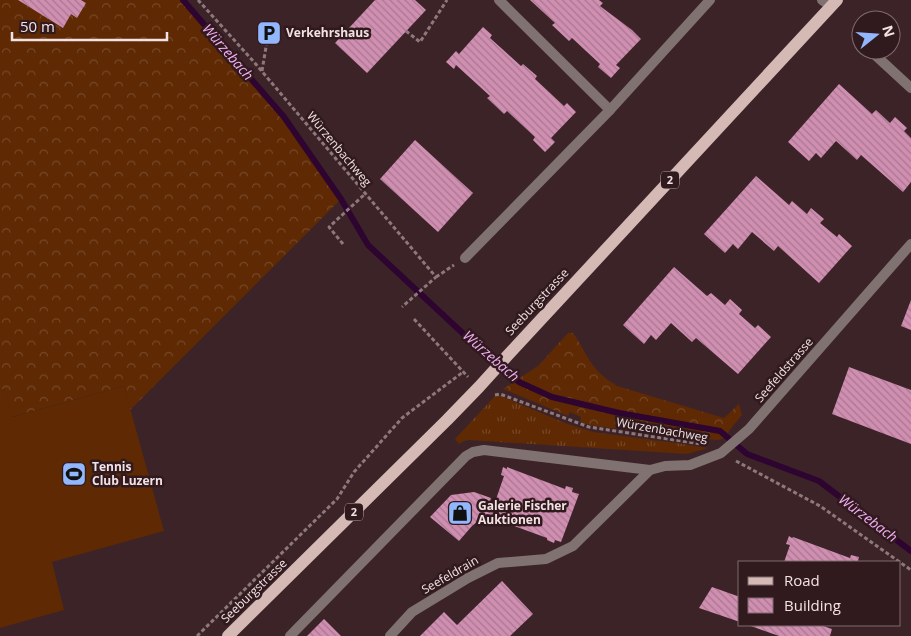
<svg xmlns="http://www.w3.org/2000/svg" width="911" height="636" viewBox="0 0 911 636" font-family="'Open Sans',sans-serif">
<style>
.grass{fill:url(#grass-tufts)}
.forest{fill:url(#forest-crowns)}
.pitch{fill:#5e2903}
.lines{fill:none;stroke-linecap:round;stroke-linejoin:round}
.stream{stroke:#2e0430;stroke-width:6}
.building{fill:url(#building-back-hatch)}
.path{stroke:#8d787c;stroke-width:3;stroke-dasharray:4 2.5;stroke-linecap:butt}
.service{stroke:#7f7270;stroke-width:10}
.minor{stroke:#7f7270;stroke-width:10}
.primary{stroke:#d4b9b4;stroke-width:12}
.labels{text-anchor:middle;stroke-width:5;stroke-linejoin:round;paint-order:stroke}
.shield{fill:#311a1e;stroke:#b9a6a9;stroke-width:1}
.shield-label{font-size:11px;font-weight:bold;fill:#f3e2e5}
.poi-label{font-size:12px;font-weight:bold;fill:#f3e2e5;stroke:#311a1e;text-anchor:start}
.street-label{font-size:12px;fill:#f3e2e5;stroke:#311a1e}
.water-label{font-size:14px;font-style:italic;fill:#f5b0f8;stroke:#311a1e}
</style>
<defs>
<pattern id="grass-tufts" width="24" height="20" patternUnits="userSpaceOnUse" patternTransform="scale(1.25)"><rect width="24" height="20" fill="#5e2903"/><path d="M3 7l-1-3M5 7V3M7 7l1-3M15 17l-1-3M17 17v-4M19 17l1-3" fill="none" stroke="#764828"/></pattern>
<pattern id="forest-crowns" width="20" height="18" patternUnits="userSpaceOnUse" patternTransform="scale(1.25)"><rect width="20" height="18" fill="#5e2903"/><path d="M2 6a3 3 0 1 1 6 0M12 15a3 3 0 1 1 6 0" fill="none" stroke="#764828"/></pattern>
<pattern id="building-back-hatch" width="6" height="6" patternUnits="userSpaceOnUse" patternTransform="scale(1.25)"><rect width="6" height="6" fill="#d08eb1"/><path d="M-1 5l2 2M0 0l6 6M5-1l2 2" fill="none" stroke="#a87891"/></pattern>
</defs>
<rect width="100%" height="100%" fill="#3c2328"/>
<!-- grass -->
<path class="grass" d="M495,396H501L565,423L593,432L676,443L708,448L687,454L469,440L464,441L459,444L455,439Z"/>
<!-- forest -->
<g class="forest">
<path d="M0,0H183L284,117L341,199L130,410L124,386L12,417L4,389L0,390Z"/>
<path d="M568,333H573C580,342 584,352 590,361C597,372 606,379 617,386L724,418L739,404L742,415L722,439L716,440L594,426L580,422L581,417L570,412L568,416L503,389L538,366Z"/>
</g>
<!-- pitch -->
<path class="pitch" d="M124,386L164,531L52,562L64,610L0,628V390L4,389L13,417Z"/>
<g class="lines">
<!-- stream -->
<path class="stream" d="M183,0L284,117L341,199L368,245L484,353L519,382L552,397L619,413L720,431L747,454L819,481L911,551"/>
</g>
<!-- building -->
<g class="building">
<path d="M18,0H81L86,3L77,18L71,14L63,28Z"/>
<path d="M375,0H415L426,10L367,73L335,43Z"/>
<path d="M530,0H599L603,3L600,6L632,30L641,39L616,65L620,68L611,78L598,67L600,64L572,38L569,41L552,25L555,23Z"/>
<path d="M483,27L492,35L490,38L521,66L523,64L537,76L535,79L564,106L567,103L576,112L551,138L555,142L545,152L533,140L535,137L507,111L504,114L487,98L490,96L456,65L454,69L446,62L456,51L459,54Z"/>
<path d="M839,84L872,114L876,110L890,123L895,117L907,128L904,131L911,138V182L903,192L861,155L857,160L836,141L821,158L816,153L809,161L788,142Z"/>
<path d="M415,140L473,193L438,232L380,179Z"/>
<path d="M756,176L789,205L792,201L807,214L811,208L824,219L820,223L837,237L839,234L852,246L819,283L778,246L774,251L752,232L738,249L733,244L725,253L704,234Z"/>
<path d="M674,267L707,296L711,293L725,305L730,299L742,310L739,314L755,328L758,325L771,337L738,374L696,338L692,342L671,323L656,340L651,335L644,344L623,325Z"/>
<path d="M911,300V330L901,326Z"/>
<path d="M849,367L911,390V444L832,414Z"/>
<path d="M503,467L507,469V467L565,489L566,486L573,488L572,492L579,494L561,542L555,540L554,543L547,540V538L490,517L491,515L487,514L472,526L459,541L430,517L451,495L474,492L491,498L489,507L493,508L504,476L501,475Z"/>
<path d="M789,536L792,538L793,537L850,558L851,555L859,557L858,561L861,562H784L790,545L786,544Z"/>
<path d="M502,581L533,614L510,636H420L444,612L457,625Z"/>
<path d="M712,587L740,597V622L699,608Z"/>
<path d="M324,619L341,636H307Z"/>
<path d="M748,625H820L832,629L830,636H779Z"/>
</g>
<g class="lines">
<!-- path -->
<g class="path">
<path d="M198,0L254,62L436,277L402,307"/>
<path d="M406,31L420,42L447,0"/>
<path d="M262,71L268,35"/>
<path d="M343,244L329,227L365,194"/>
<path d="M436,277L454,265"/>
<path d="M414,319L468,377"/>
<path d="M495,395L500,394L589,427L701,444"/>
<path d="M736,461L820,506L911,570"/>
<path d="M197,636L337,499L354,472L402,418L463,372"/>
</g>
<!-- service -->
<g class="service">
<path d="M499,0L610,110"/>
<path d="M873,53L911,88"/>
<path d="M290,636L466,456L473,452L484,450L650,470"/>
</g>
<!-- minor -->
<g class="minor">
<path d="M822,0L831,6"/>
<path d="M465,258L610,110L710,0"/>
<path d="M390,636L412,612L468,578L498,563L546,559L573,546L650,470L665,466L690,465L721,453L749,429L911,244"/>
</g>
<!-- primary -->
<path class="primary" d="M228,636L447,420L479,387L508,355L837,0"/>
</g>
<!-- icons -->
<defs>
<symbol id="parking-square" viewBox="-11 -11 22 22"><rect x="-9" y="-9" width="18" height="18" rx="4" fill="#92b7fd" stroke="#311a1e"/><path d="M-3.5-5.5H1a3.5 3.5 0 0 1 0 7H-1V5.5H-3.5ZM-1-3.4V-.6H.8a1.4 1.4 0 0 0 0-2.8Z" fill="#111"/></symbol>
<symbol id="stadium-square" viewBox="-11 -11 22 22"><rect x="-9" y="-9" width="18" height="18" rx="4" fill="#92b7fd" stroke="#311a1e"/><path d="M0-5a6.5 5 0 1 0 0 10a6.5 5 0 1 0 0-10ZM-3.5-1.8h7v3.6h-7Z" fill="#111"/></symbol>
<symbol id="shop-square" viewBox="-11 -11 22 22"><rect x="-9" y="-9" width="18" height="18" rx="4" fill="#92b7fd" stroke="#311a1e"/><path d="M-5-2.5h2.3a2.7 3.5 0 0 1 5.4 0H5L5.5 6h-11ZM-1.5-2.5h3a1.5 2.3 0 0 0-3 0Z" fill="#111"/></symbol>
</defs>
<g fill-rule="evenodd">
<use href="#parking-square" x="255" y="19" width="28" height="28"/>
<use href="#stadium-square" x="60" y="460" width="28" height="28"/>
<use href="#shop-square" x="446" y="499" width="28" height="28"/>
</g>
<g class="labels">
<!-- shield labels -->
<g class="shield">
<rect x="661" y="171.5" width="18" height="17" rx="4"/>
<rect x="345" y="503.5" width="18" height="17" rx="4"/>
</g>
<g class="shield-label">
<text x="670" y="184">2</text>
<text x="354" y="516">2</text>
</g>
<!-- poi labels -->
<g class="poi-label">
<text x="286" y="37">Verkehrshaus</text>
<text x="92" y="471">Tennis<tspan x="92" dy="14">Club Luzern</tspan></text>
<text x="478" y="510">Galerie Fischer<tspan x="478" dy="14">Auktionen</tspan></text>
</g>
<!-- street labels -->
<g class="street-label">
<text transform="translate(339 149) rotate(50)" y="4">Würzenbachweg</text>
<text transform="translate(537 302) rotate(-47)" y="4">Seeburgstrasse</text>
<text transform="translate(784 370) rotate(-49)" y="4">Seefeldstrasse</text>
<text transform="translate(662 430) rotate(10)" y="4">Würzenbachweg</text>
<text transform="translate(450 575) rotate(-30)" y="4">Seefeldrain</text>
<text transform="translate(254 591) rotate(-44)" y="4">Seeburgstrasse</text>
</g>
<!-- water labels -->
<g class="water-label">
<text transform="translate(228 52) rotate(49)" y="5">Würzebach</text>
<text transform="translate(491 356) rotate(41)" y="5">Würzebach</text>
<text transform="translate(868 518) rotate(37)" y="5">Würzebach</text>
</g>
</g>
<!-- legend -->
<rect x="738" y="561" width="162" height="65" fill="#311a1e" stroke="#7f6a6e"/>
<rect x="748" y="577" width="25" height="8" fill="#d4b9b4" stroke="#7f6a6e"/>
<text x="784" y="586" font-size="15" fill="#f3e2e5">Road</text>
<rect x="748" y="598" width="25" height="15" fill="url(#building-back-hatch)" stroke="#7f6a6e"/>
<text x="784" y="611" font-size="15" fill="#f3e2e5">Building</text>
<!-- north arrow -->
<g transform="translate(876 35) rotate(73)"><circle r="24" fill="#311a1e" stroke="#7f6a6e"/>
<path d="M0-4L9 19L0 12L-9 19Z" fill="#92b7fd"/>
<text y="-8" font-size="14" font-weight="bold" text-anchor="middle" fill="#f3e2e5">N</text>
</g>
<!-- scale -->
<path d="M12 32v8h155v-8" fill="none" stroke="#f3e2e5" stroke-width="2.5"/>
<text x="20" y="32" font-size="15" fill="#f3e2e5" stroke="#311a1e" stroke-width="4" paint-order="stroke">50 m</text>
</svg>
